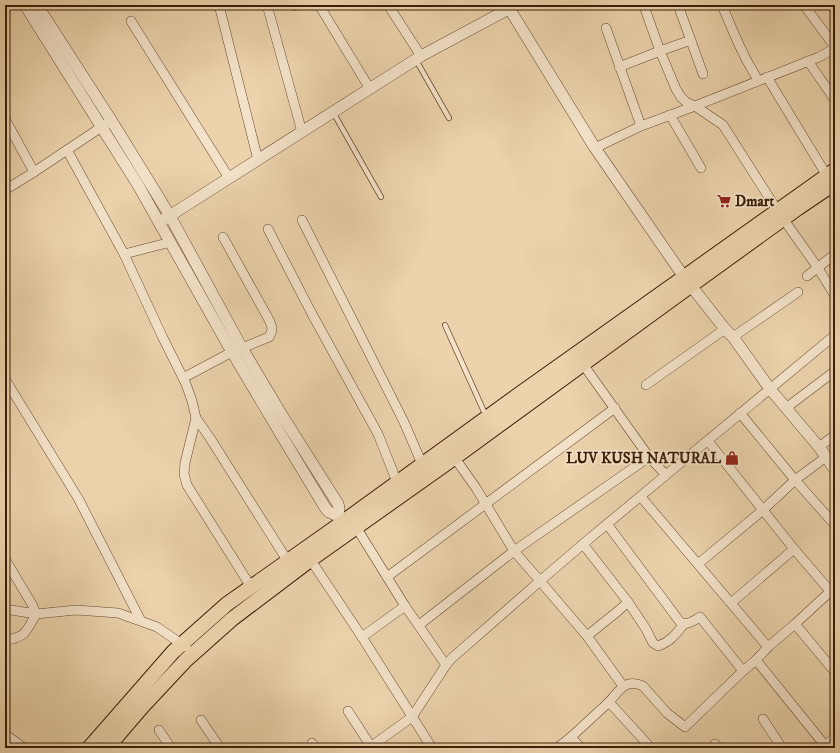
<svg xmlns="http://www.w3.org/2000/svg" width="840" height="753" viewBox="0 0 840 753" font-family="'IM FELL DW Pica',serif">
<style>
.lines{fill:none;stroke-linecap:round;stroke-linejoin:round}
.service-casing{stroke:#674b30;stroke-width:6}
.minor-casing{stroke:#674b30;stroke-width:10}
.tertiary-casing{stroke:#674b30;stroke-width:12}
.primary-casing{stroke:#3b1e07;stroke-width:16}
.service{stroke:#f3e2c9;stroke-width:4.5}
.minor{stroke:#f3e2c9;stroke-width:9}
.tertiary{stroke:#f3e2c9;stroke-width:11}
.primary{stroke:#ecd3ac;stroke-width:14}
.labels{text-anchor:middle;stroke-width:3.5;stroke-linejoin:round;paint-order:stroke}
.poi-label{font-size:15px;font-weight:bold;fill:#3b1e07;stroke:#f3e2c9;text-anchor:start}
</style>
<rect width="100%" height="100%" fill="#ecd3ac"/>
<filter id="stains"><feTurbulence type="fractalNoise" baseFrequency=".005" numOctaves="4"/><feColorMatrix values="0 0 0 0 .2 0 0 0 0 .09 0 0 0 0 .02 0 0 0 .5 -.17"/></filter>
<radialGradient id="worn" r=".72"><stop offset=".6" stop-color="#630" stop-opacity="0"/><stop offset="1" stop-color="#630" stop-opacity=".3"/></radialGradient>
<g class="lines">
<defs>
<g id="service">
<path d="M416,60L449,118"/>
<path d="M333,112L381,197"/>
<path d="M445,325L486,416"/>
</g>
<g id="minor">
<path d="M117,5H121"/>
<path d="M219,5L258,160"/>
<path d="M267,5L302,132"/>
<path d="M319,5L370,89"/>
<path d="M388,5L421,56"/>
<path d="M678,5L703,74"/>
<path d="M722,5C729,22 736,39 744,55C748,64 754,72 758,81"/>
<path d="M804,5L835,47"/>
<path d="M295,6L296,5"/>
<path d="M644,6L660,51L676,89L681,97L686,102L695,106L723,125L777,210L818,268L835,296"/>
<path d="M131,21L229,178"/>
<path d="M606,28L641,126"/>
<path d="M808,61L835,100"/>
<path d="M619,67L660,51L691,40"/>
<path d="M767,77L827,176"/>
<path d="M670,115L701,168"/>
<path d="M5,119L34,172"/>
<path d="M595,148L641,126L695,106L819,57L835,48"/>
<path d="M67,150L124,254L162,336L186,384L192,401L196,418L210,438L287,560"/>
<path d="M5,190L34,172L106,124"/>
<path d="M302,220L404,422L422,464"/>
<path d="M268,229L312,314L378,434L397,482"/>
<path d="M124,254L171,242"/>
<path d="M807,276L835,254"/>
<path d="M733,337L798,292"/>
<path d="M183,378L232,352L269,337C274,329 272,326 268,318L223,237"/>
<path d="M5,379L78,498L141,621"/>
<path d="M646,385L725,329"/>
<path d="M786,408L835,371"/>
<path d="M740,413L795,480L835,525"/>
<path d="M196,418L185,463L184,474L187,485L251,587"/>
<path d="M708,441L794,549L830,591"/>
<path d="M819,447L835,435"/>
<path d="M452,454L476,488L514,551L540,581L583,544L666,475"/>
<path d="M649,457L666,475L835,335"/>
<path d="M641,497L768,647"/>
<path d="M607,524L680,622C687,626 693,621 700,617L743,671"/>
<path d="M356,527L387,577L405,606L446,665"/>
<path d="M583,544L628,602L646,629L653,643L658,646C670,642 676,634 684,624"/>
<path d="M308,556L362,637L432,748"/>
<path d="M5,559L33,606L36,614C27,630 26,638 5,640"/>
<path d="M698,564L763,510L795,480L826,457"/>
<path d="M387,577L615,408"/>
<path d="M731,603L794,549"/>
<path d="M5,609L36,614L76,610L118,613L157,627L186,647"/>
<path d="M795,624L835,672"/>
<path d="M419,625L514,551L649,457L580,360"/>
<path d="M587,636L618,611L628,602"/>
<path d="M362,637L405,606"/>
<path d="M756,660L827,748"/>
<path d="M348,711L372,748"/>
<path d="M763,719L782,748"/>
<path d="M201,720L220,748"/>
<path d="M159,730L171,748"/>
<path d="M5,734L24,748"/>
<path d="M312,743L315,748"/>
<path d="M715,744L719,748"/>
<path d="M369,748L412,717L446,665L452,658L540,581L587,636L623,686"/>
<path d="M557,748L571,737"/>
<path d="M581,748L571,737L609,702"/>
<path d="M651,748L609,702C620,690 625,678 643,686L667,713L685,727L743,671L756,660L768,647L795,624L835,587"/>
<path d="M822,748L835,737"/>
</g>
<g id="tertiary">
<path d="M25,5L138,185L232,352L283,438L326,509L329,512L338,516L347,529"/>
<path d="M37,5L111,120L153,188L170,216L242,348L283,417L338,504L339,508L338,516"/>
<path d="M507,5L595,148L684,277L725,329L733,337L770,389L819,447L835,470"/>
<path d="M163,220L421,56L516,5"/>
</g>
<g id="primary">
<path d="M89,748L173,652L227,604L336,527L521,393L835,170"/>
<path d="M107,748L142,707L186,660L232,619L310,560L454,458L690,286L798,208L835,183"/>
</g>
</defs>
<!-- service casing -->
<use href="#service" class="service-casing"/>
<!-- minor casing -->
<use href="#minor" class="minor-casing"/>
<!-- tertiary casing -->
<use href="#tertiary" class="tertiary-casing"/>
<!-- primary casing -->
<use href="#primary" class="primary-casing"/>
<!-- service -->
<use href="#service" class="service"/>
<!-- minor -->
<use href="#minor" class="minor"/>
<!-- tertiary -->
<use href="#tertiary" class="tertiary"/>
<!-- primary -->
<use href="#primary" class="primary"/>
</g>
<!-- icons -->
<defs>
<symbol id="supermarket-bare" viewBox="-9 -9 18 18"><path d="M-6-5.5h2.5l.6 2H6L4.5 2H-2.5L-4.4-4H-6ZM-1.5 3.2a1.3 1.3 0 1 0 .1 0ZM3 3.2a1.3 1.3 0 1 0 .1 0Z" fill="#8f2418" stroke="#f3e2c9" stroke-width="2.5" paint-order="stroke"/></symbol>
<symbol id="shop-bare" viewBox="-9 -9 18 18"><path d="M-5-2.5h2.3a2.7 3.5 0 0 1 5.4 0H5L5.5 6h-11ZM-1.5-2.5h3a1.5 2.3 0 0 0-3 0Z" fill="#8f2418" stroke="#f3e2c9" stroke-width="2.5" paint-order="stroke"/></symbol>
</defs>
<g fill-rule="evenodd">
<use href="#supermarket-bare" x="714" y="191" width="20" height="20"/>
<use href="#shop-bare" x="722" y="448" width="20" height="20"/>
</g>
<g class="labels">
<!-- poi labels -->
<g class="poi-label">
<text x="735" y="206">Dmart</text>
<text x="721" y="463" text-anchor="end">LUV KUSH NATURAL</text>
</g>
</g>
<!-- margin -->
<rect width="840" height="753" fill="none" stroke="#ecd3ac" stroke-width="20"/>
<rect x="6" y="6" width="828" height="741" fill="none" stroke="#3b1e07" stroke-width="2"/>
<rect x="10" y="10" width="820" height="733" fill="none" stroke="#3b1e07"/>
<rect width="100%" height="100%" filter="url(#stains)"/>
<rect width="100%" height="100%" fill="url(#worn)"/>
</svg>
